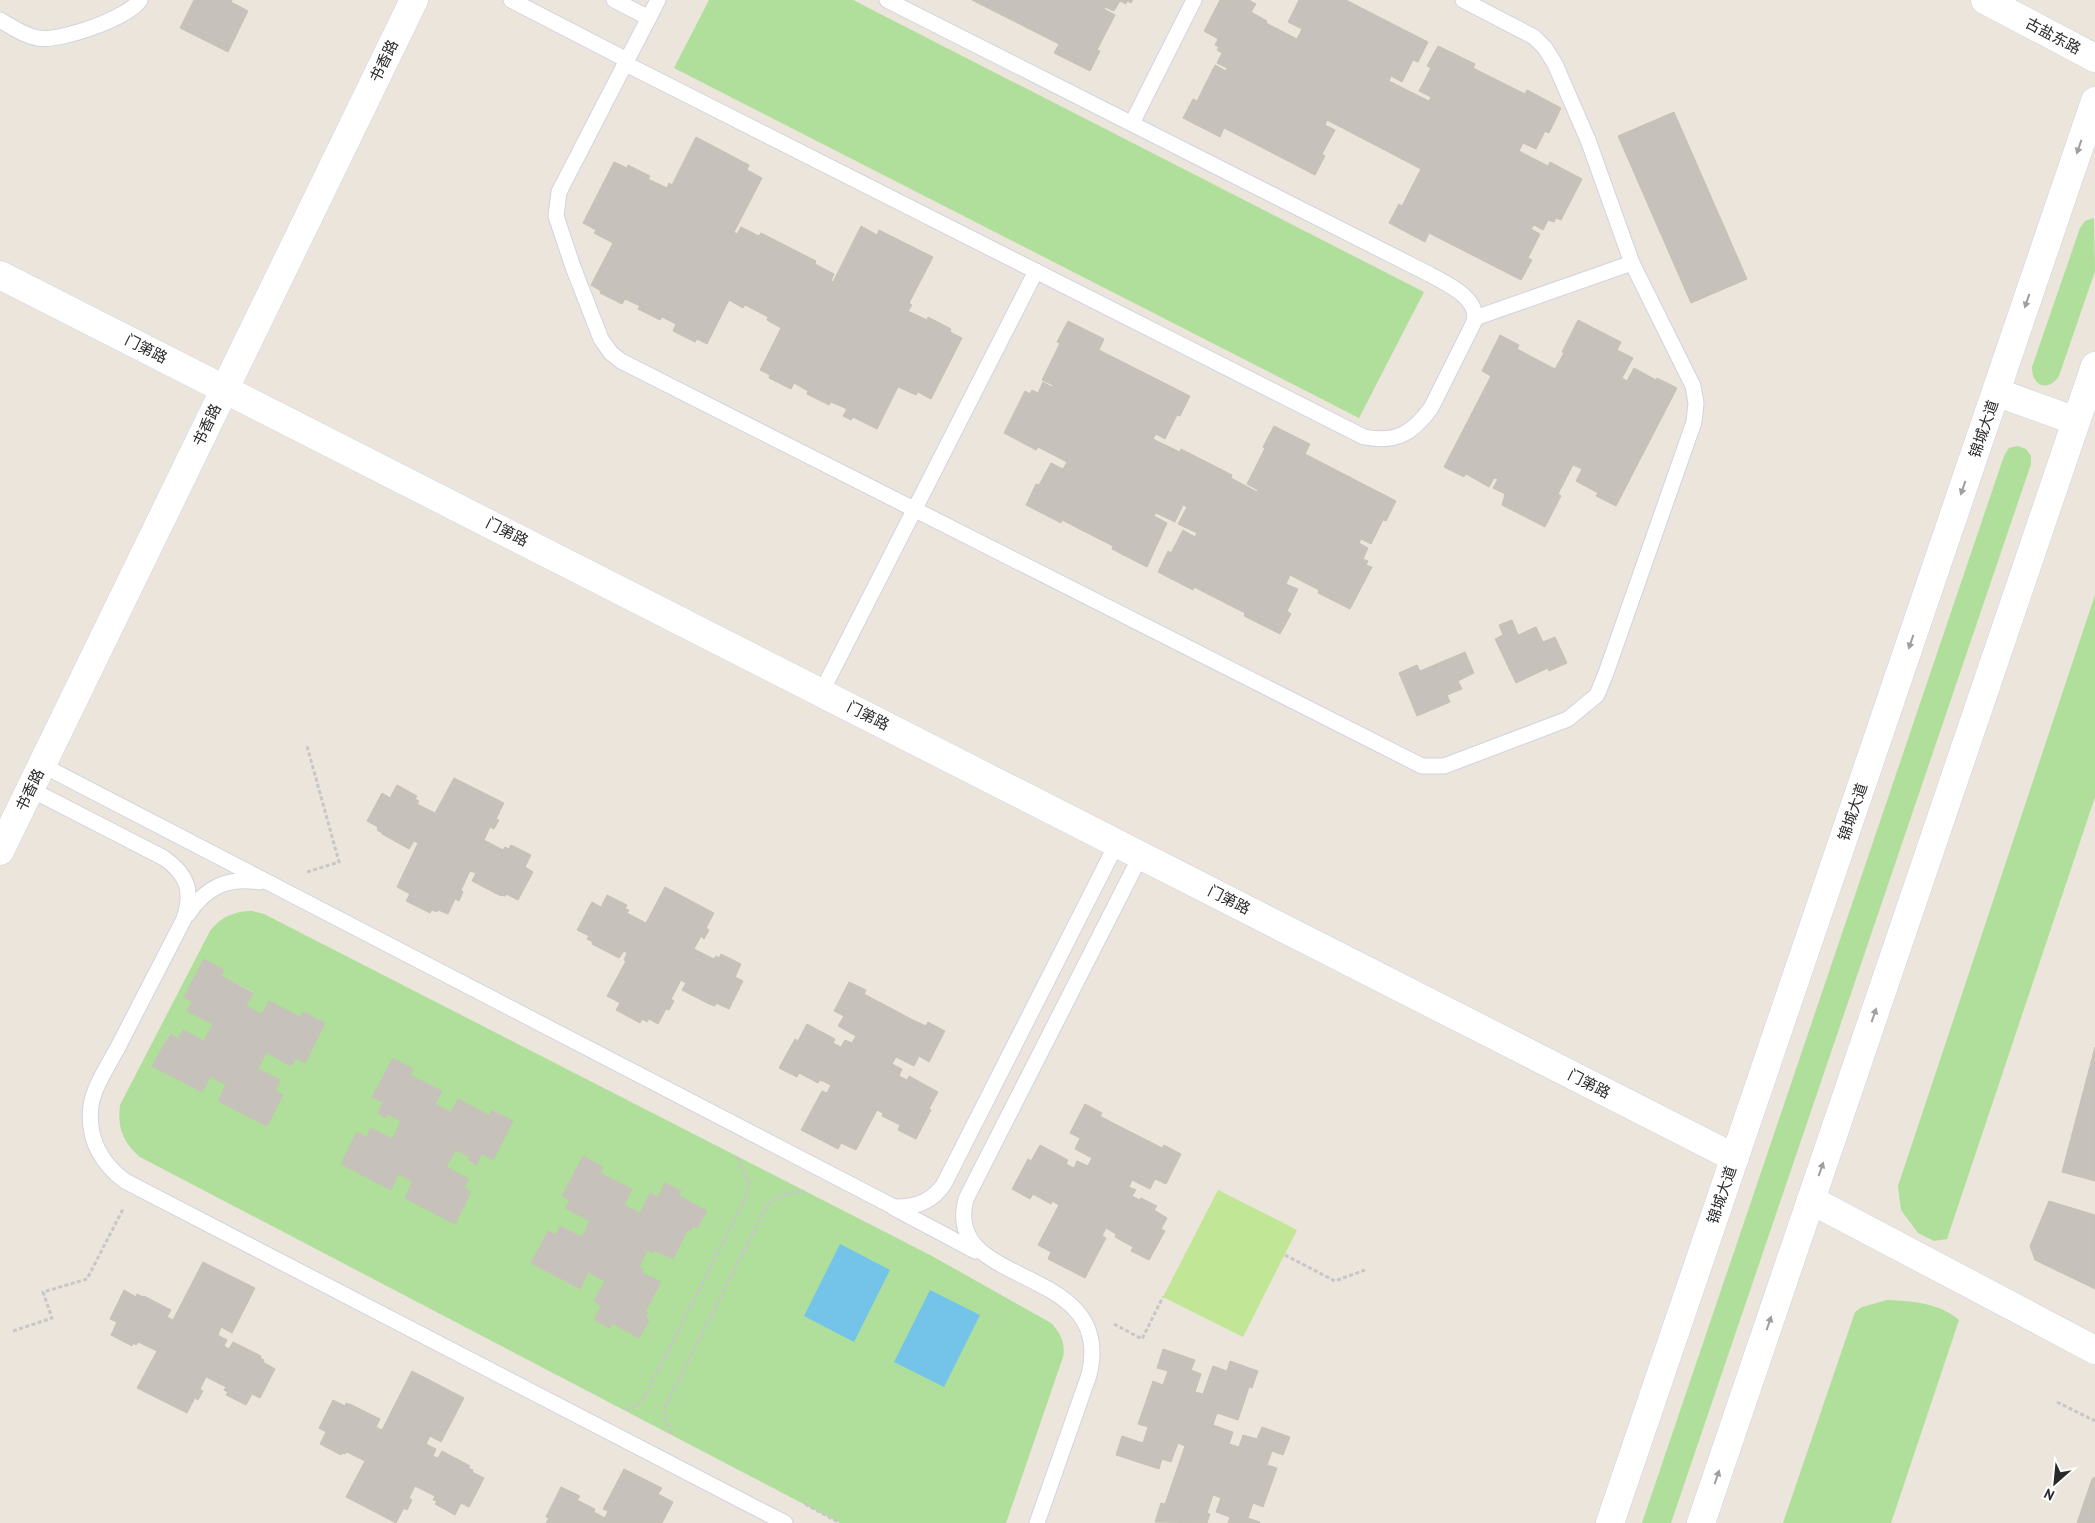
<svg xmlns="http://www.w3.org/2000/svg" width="2095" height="1523" viewBox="0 0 2095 1523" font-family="'PT Sans','Noto Sans SC',sans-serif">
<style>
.green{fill:#afdf9a;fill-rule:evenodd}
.pitch{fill:#c1e696}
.water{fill:#73c4e8}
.building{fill:#c6c2bb;stroke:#c6c1b5}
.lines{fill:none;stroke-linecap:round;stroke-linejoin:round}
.service-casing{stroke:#d1d3e1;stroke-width:17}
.minor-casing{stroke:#d1d3e1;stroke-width:29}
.tertiary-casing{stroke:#d1d3e1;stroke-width:29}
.secondary-casing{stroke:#d1d3e1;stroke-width:29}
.path{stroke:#c7c7c7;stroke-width:3;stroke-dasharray:4 2.5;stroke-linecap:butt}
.service{stroke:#fff;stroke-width:15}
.minor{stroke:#fff;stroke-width:28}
.tertiary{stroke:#fff;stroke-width:28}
.secondary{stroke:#fff;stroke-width:28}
.oneway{fill:#9f9f9f}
.labels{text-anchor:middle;stroke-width:4;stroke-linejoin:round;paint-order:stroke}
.street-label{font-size:15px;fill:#292929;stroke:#fff}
</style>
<rect width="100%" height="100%" fill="#ebe5db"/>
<!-- green -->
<g class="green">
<path d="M709,0H853L1424,292L1359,418L674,68Z"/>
<path d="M2094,218L2095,271L2059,376C2048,392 2032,387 2032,367L2080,228L2085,221Z"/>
<path d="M2018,446L2026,449L2031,456V464L1671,1523H1642L2004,456L2009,448Z"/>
<path d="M2095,595V797L1947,1239L1934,1241L1918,1233L1901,1210L1898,1186Z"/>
<path d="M252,911L264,914L932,1256L1051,1323C1060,1332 1066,1344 1063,1357L1006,1523H840L140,1157C123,1143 117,1127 120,1105L210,931C221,917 234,911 252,911ZM204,959L224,970L221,976L253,992L246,1006L262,1014L300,1017L303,1012L325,1023L305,1062L296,1058L291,1066L266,1052L258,1069L280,1080L275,1090L283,1095L267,1126L219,1101L226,1085L211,1076L202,1092L153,1066L169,1034L178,1039L183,1030L204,1041L213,1024L188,1010L192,1002L184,997ZM393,1058L413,1069L410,1075L442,1091L435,1104L451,1112L458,1100L490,1116L493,1110L512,1121L493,1159L482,1154L476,1165L468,1161L470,1157L456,1150L446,1167L468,1179L464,1188L471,1192L455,1224L413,1182L398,1174L391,1189L358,1133L366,1137L371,1128L392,1139L401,1121L388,1114L386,1118L378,1113L383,1102L372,1097ZM583,1156L603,1167L600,1173L624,1205L640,1213L650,1193L658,1197L666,1183L681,1191L679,1196L707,1211L697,1228L693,1226L691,1231L688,1229L673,1259L653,1250L652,1253L647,1250L639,1267L643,1269L642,1273L661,1283L645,1312L648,1314L645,1318L626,1330L612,1323L594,1320L601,1306L594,1301L605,1281L588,1272L579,1289L531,1263L547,1232L556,1235L561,1226L582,1237L590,1221L570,1200L562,1196Z"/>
<path d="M1887,1300C1913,1301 1939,1303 1959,1320L1891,1523H1783L1855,1312L1862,1307Z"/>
</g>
<!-- pitch -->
<path class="pitch" d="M1218,1190L1297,1230L1243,1337L1163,1297Z"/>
<!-- water -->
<g class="water">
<path d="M840,1244L890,1270L854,1342L804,1316Z"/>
<path d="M930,1290L980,1315L944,1387L894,1362Z"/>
</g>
<!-- building -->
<g class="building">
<path d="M194,0H232L231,2L248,11L228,52L180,28Z"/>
<path d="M972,0H1133L1131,3L1127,1L1126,4L1120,1L1114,11L1105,7L1104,9L1115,15L1097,50L1100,51L1090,71L1054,53L1059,44Z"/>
<path d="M1220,0H1249L1256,4L1251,12L1267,21L1266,23L1297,39L1302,29L1288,22L1299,0H1346L1428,42L1418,62L1413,60L1402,82L1391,76L1389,81L1429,101L1431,97L1419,91L1431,68L1427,66L1438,46L1475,64L1473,68L1525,94L1527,90L1561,108L1549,133L1545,131L1536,149L1523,143L1519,151L1548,166L1550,162L1582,179L1561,220L1556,218L1554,222L1548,220L1543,230L1534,225L1531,229L1540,234L1528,258L1532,260L1521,280L1429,233L1425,242L1389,223L1399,204L1402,206L1421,169L1327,120L1325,125L1335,130L1322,154L1325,156L1315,175L1224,128L1220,137L1183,118L1193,99L1197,101L1215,65L1226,71L1227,68L1217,63L1222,53L1217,50L1219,47L1215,45L1218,39L1204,31Z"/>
<path d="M1674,112L1747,279L1691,303L1618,136Z"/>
<path d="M696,137L749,165L747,170L762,178L734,232L737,234L741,227L759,236L761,233L816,261L815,264L834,274L831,281L833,282L861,226L877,235L879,230L933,257L909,303L912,305L908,311L927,320L928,317L951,329L950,332L962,338L931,399L918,392L916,395L898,387L877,429L853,417L851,420L843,416L847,409L831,402L829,405L807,394L808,391L794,383L791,389L769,378L770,375L760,370L781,328L767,320L768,317L745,305L743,308L729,300L707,344L697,339L695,342L673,331L676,324L662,317L660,320L638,309L640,306L625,299L622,304L600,293L601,291L591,285L613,243L594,233L596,230L583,223L614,162L627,168L628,165L650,176L648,179L667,188L669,183L672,185Z"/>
<path d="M1578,320L1621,342L1617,350L1633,358L1622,378L1627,381L1634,368L1656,380L1657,378L1677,388L1616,506L1596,496L1598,493L1576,481L1582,469L1573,465L1558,494L1561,496L1545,527L1502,505L1505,494L1493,488L1498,479L1494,478L1489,487L1466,474L1464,477L1444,467L1491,376L1482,371L1500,335L1519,345L1517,349L1555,369L1564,353L1562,352Z"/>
<path d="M1068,321L1104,339L1099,350L1190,396L1180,416L1177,415L1165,439L1156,434L1153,439L1180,452L1181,449L1232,475L1231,478L1257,492L1258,490L1247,484L1265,448L1263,447L1274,426L1310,444L1305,454L1396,501L1386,521L1383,520L1371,544L1361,539L1359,543L1368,548L1363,559L1368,561L1366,565L1372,567L1350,609L1318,593L1319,590L1290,575L1286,584L1298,589L1287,611L1291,614L1280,634L1244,616L1245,613L1194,587L1193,590L1158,572L1168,551L1171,553L1183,530L1195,537L1197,533L1178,524L1187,507L1183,505L1175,522L1156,513L1154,516L1167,523L1147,567L1112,549L1113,546L1062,520L1061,523L1026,505L1036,484L1039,485L1051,463L1063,469L1067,462L1038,447L1036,450L1004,433L1025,391L1030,394L1032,390L1038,393L1043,382L1052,387L1053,385L1042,380L1060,343L1057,342Z"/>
<path d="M1512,620L1518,635L1536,627L1543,642L1555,637L1567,663L1549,671L1548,668L1516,683L1495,639L1503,635L1499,625Z"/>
<path d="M1465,652L1474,673L1458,681L1462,689L1447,695L1450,702L1417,716L1399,673L1417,665L1420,671Z"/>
<path d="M454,778L504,803L496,819L499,820L494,829L490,827L484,840L503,850L505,847L509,849L511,845L531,855L525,867L533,872L518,900L506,894L505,896L499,895L472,881L476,873L470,871L461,890L463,892L459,901L455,899L448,914L438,910L437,912L432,910L430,913L406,901L410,894L397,887L418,843L414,841L409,849L382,834V833L377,830L378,827L367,821L382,793L390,798L397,785L417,796L415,799L419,801L417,804L435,813Z"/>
<path d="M665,887L714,913L706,928L709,930L704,939L701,936L694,949L714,959L716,956L719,958L721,954L741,964L735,977L743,981L729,1009L716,1003L715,1006L709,1004L682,990L686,983L681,980L671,999L674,1001L669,1010L666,1009L658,1024L649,1019L647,1022L642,1019L640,1023L616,1010L620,1003L607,996L626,961L624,960L627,953L624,951L619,958L592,944L593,942L587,939L589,936L577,930L592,902L601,907L607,895L627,905L625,909L629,910L627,913L646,923Z"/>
<path d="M204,959L224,970L221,976L253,993L246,1006L262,1014L269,1001L300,1017L303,1012L325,1023L305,1063L296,1058L291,1066L266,1052L258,1069L280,1080L275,1090L283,1095L267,1126L218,1101L226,1085L211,1076L202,1092L152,1066L170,1034L178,1039L183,1030L204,1041L213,1024L187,1011L192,1002L184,997Z"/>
<path d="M849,982L866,990L864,994L913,1020L926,1026L928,1022L945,1031L929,1062L919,1056L914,1066L896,1057L892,1064L902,1069L899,1076L907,1080L909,1076L938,1092L929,1109L931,1110L916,1139L898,1130L900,1125L882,1116L883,1113L877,1110L856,1150L841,1143L838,1149L801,1130L822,1091L827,1093L831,1085L820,1080L818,1083L799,1073L797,1077L779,1068L795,1039L798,1041L807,1024L835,1039L833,1043L841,1047L845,1040L852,1043L856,1036L838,1026L844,1016L834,1011Z"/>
<path d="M2095,1047V1181L2062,1172Z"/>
<path d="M393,1058L413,1069L410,1075L442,1091L435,1104L451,1112L458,1099L490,1116L492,1110L513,1121L493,1160L482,1154L476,1165L468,1160L470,1157L456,1150L446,1167L469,1179L464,1188L471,1192L455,1224L405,1198L413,1182L398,1174L391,1190L341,1164L357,1132L366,1137L371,1128L392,1139L401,1121L388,1114L386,1118L378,1113L383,1102L372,1097Z"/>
<path d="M1085,1104L1102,1113L1100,1116L1113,1123L1162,1148L1164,1145L1181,1154L1166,1184L1155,1179L1150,1189L1132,1180L1129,1187L1136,1190L1132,1196L1140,1200L1141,1198L1157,1206L1154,1210L1167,1218L1161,1229L1165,1231L1149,1260L1131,1251L1133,1247L1115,1237L1116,1234L1106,1228L1102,1236L1106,1238L1085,1278L1048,1259L1051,1252L1038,1245L1059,1205L1052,1201L1051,1204L1033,1194L1030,1199L1012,1189L1028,1159L1031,1161L1040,1145L1068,1160L1066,1164L1074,1168L1077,1161L1088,1166L1092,1158L1075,1149L1080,1138L1070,1133Z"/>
<path d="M583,1156L603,1167L600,1173L632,1189L624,1205L640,1213L650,1193L658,1197L665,1183L681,1191L679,1196L707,1211L697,1228L693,1226L691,1231L688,1229L673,1259L653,1250L652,1253L647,1250L639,1267L643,1269L642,1273L661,1282L645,1312L648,1313L645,1318L649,1320L639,1338L612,1323L610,1328L594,1320L601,1306L594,1301L605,1281L588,1272L580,1289L531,1263L548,1231L556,1235L560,1226L582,1237L590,1221L565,1208L570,1200L562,1196Z"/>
<path d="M2049,1201L2095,1215V1289L2035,1260L2030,1246Z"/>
<path d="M203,1262L255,1288L232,1333L221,1327L218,1335L227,1340L224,1346L229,1349L233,1342L261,1356L260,1358L264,1360L263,1362L275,1369L260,1398L252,1394L246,1405L226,1395L228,1392L224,1390L226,1387L206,1377L200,1389L203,1391L198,1400L195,1398L187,1413L137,1388L157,1351L138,1342L136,1345L133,1343L132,1346L111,1335L117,1322L110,1319L124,1290L136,1297L137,1294L143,1297L144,1296L171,1310L167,1317L173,1320Z"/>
<path d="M1163,1349L1195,1360L1191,1370L1201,1374L1195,1392L1203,1394L1213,1366L1227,1371L1230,1361L1258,1371L1252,1388L1249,1387L1238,1420L1217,1413L1213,1425L1233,1432L1229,1444L1239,1447L1243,1435L1257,1439L1262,1427L1290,1437L1283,1455L1272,1451L1267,1465L1277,1468L1263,1507L1253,1503L1248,1518L1260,1522L1259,1523H1228L1230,1517L1216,1512L1221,1498L1213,1495L1207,1513L1210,1514L1207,1523L1155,1522L1161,1503L1165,1504L1185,1446L1178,1443L1171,1462L1162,1459L1159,1469L1116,1455L1122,1436L1143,1443L1148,1427L1138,1424L1153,1381L1163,1385L1168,1371L1157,1368Z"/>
<path d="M412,1371L464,1398L441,1442L430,1436L426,1444L436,1449L433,1456L438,1458L442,1451L470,1466L468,1468L473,1470L472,1472L484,1478L469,1507L461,1503L455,1515L435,1504L437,1501L433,1500L435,1496L415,1486L409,1498L412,1500L407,1510L404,1508L396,1523L346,1497L365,1461L347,1452L345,1454L342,1453L341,1455L320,1444L326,1432L319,1428L333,1400L345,1406L346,1403L352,1405L380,1419L376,1427L382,1430Z"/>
<path d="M624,1469L662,1488L658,1494L673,1502L662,1523H546L549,1518L546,1517L561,1487L580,1496L577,1500L595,1509L594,1512L605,1518L608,1511L603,1509Z"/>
<path d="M2095,1477V1523H2077L2092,1479Z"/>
</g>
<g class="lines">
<defs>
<g id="service">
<path d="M511,0L627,60"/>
<path d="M614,0L649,18"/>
<path d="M658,0L559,192L556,216L573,267L601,339L611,353L621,361L1422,766H1444L1568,719L1597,695L1606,673L1694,422L1696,403L1693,386L1632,263L1588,140L1555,64L1545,48L1534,37L1463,0"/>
<path d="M0,20C12,27 25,36 38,38C60,42 128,18 140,0"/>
<path d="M626,64L1364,437C1396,443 1412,434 1431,408L1474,322C1480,298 1447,284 1429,274L887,0"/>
<path d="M1132,123L1194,0"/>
<path d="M1475,318L1632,263"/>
<path d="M821,693L1036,271"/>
<path d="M42,765L894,1207C915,1208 932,1202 944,1184L1117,843"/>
<path d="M30,789L164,858C188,875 193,891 184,919C162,962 140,1005 118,1047C109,1064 93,1088 91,1106C87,1138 100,1162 125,1181L785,1523"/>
<path d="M188,914C206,887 227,877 260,882"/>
<path d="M894,1208L975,1251"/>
<path d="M1037,1523L1089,1375C1117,1262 941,1290 966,1199L1141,855"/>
</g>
<g id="minor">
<path d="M1985,0L2095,58"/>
<path d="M0,275L1735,1158"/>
<path d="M0,851L414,0"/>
<path d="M1811,1200L2095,1350"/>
</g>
<path id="tertiary" d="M1996,392L2076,421"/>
<g id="secondary">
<path d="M1610,1523L2095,101"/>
<path d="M1701,1523L2095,366"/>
</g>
</defs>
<!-- service casing -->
<use href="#service" class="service-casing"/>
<!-- minor casing -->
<use href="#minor" class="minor-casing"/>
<!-- tertiary casing -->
<use href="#tertiary" class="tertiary-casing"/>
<!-- secondary casing -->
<use href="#secondary" class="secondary-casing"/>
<!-- path -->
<g class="path">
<path d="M307,872L339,862L307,746"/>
<path d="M1285,1255L1335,1281L1365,1270"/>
<path d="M1114,1324L1142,1339L1163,1297"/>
<path d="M13,1331L52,1318L43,1292L87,1279L123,1209"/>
<path d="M2057,1402L2095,1421"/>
<path d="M626,1409L638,1405L643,1400L746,1197L749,1183L736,1155"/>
<path d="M671,1433L665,1420L664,1409L767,1205C778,1195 791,1191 805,1192"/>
<path d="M805,1504L840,1523"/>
</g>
<!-- service -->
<use href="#service" class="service"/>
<!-- minor -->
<use href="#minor" class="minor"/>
<!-- tertiary -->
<use href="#tertiary" class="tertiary"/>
<!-- secondary -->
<use href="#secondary" class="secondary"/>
</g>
<!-- one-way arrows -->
<defs><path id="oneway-solid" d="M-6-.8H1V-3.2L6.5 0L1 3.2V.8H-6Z" transform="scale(1.25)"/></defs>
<g class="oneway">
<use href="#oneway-solid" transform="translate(2079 147) rotate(109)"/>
<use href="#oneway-solid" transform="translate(2027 301) rotate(109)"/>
<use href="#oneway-solid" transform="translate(1963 488) rotate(109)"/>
<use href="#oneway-solid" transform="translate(1911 642) rotate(109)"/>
<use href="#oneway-solid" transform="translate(1874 1015) rotate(-71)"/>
<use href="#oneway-solid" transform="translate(1821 1169) rotate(-71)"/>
<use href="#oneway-solid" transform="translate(1769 1323) rotate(-71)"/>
<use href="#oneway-solid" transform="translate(1717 1477) rotate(-71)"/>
</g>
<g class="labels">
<!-- street labels -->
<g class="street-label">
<text transform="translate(2053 36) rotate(28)" y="5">古盐东路</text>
<text transform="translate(384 61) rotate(-64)" y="5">书香路</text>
<text transform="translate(146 349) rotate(27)" y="5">门第路</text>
<text transform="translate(207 425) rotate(-64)" y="5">书香路</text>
<text transform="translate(1984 429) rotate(-71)" y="5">锦城大道</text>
<text transform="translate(507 532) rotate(27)" y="5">门第路</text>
<text transform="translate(868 716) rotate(27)" y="5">门第路</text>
<text transform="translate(30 790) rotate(-64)" y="5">书香路</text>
<text transform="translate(1853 812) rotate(-71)" y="5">锦城大道</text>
<text transform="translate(1229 900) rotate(27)" y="5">门第路</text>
<text transform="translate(1589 1084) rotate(27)" y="5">门第路</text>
<text transform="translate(1722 1195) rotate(-71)" y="5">锦城大道</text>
</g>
</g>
<!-- north arrow -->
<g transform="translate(2055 1483) rotate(207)" stroke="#ffffff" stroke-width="4" paint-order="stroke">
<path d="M0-4L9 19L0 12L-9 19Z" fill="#292929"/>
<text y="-8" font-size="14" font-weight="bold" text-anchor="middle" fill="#292929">N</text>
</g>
</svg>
